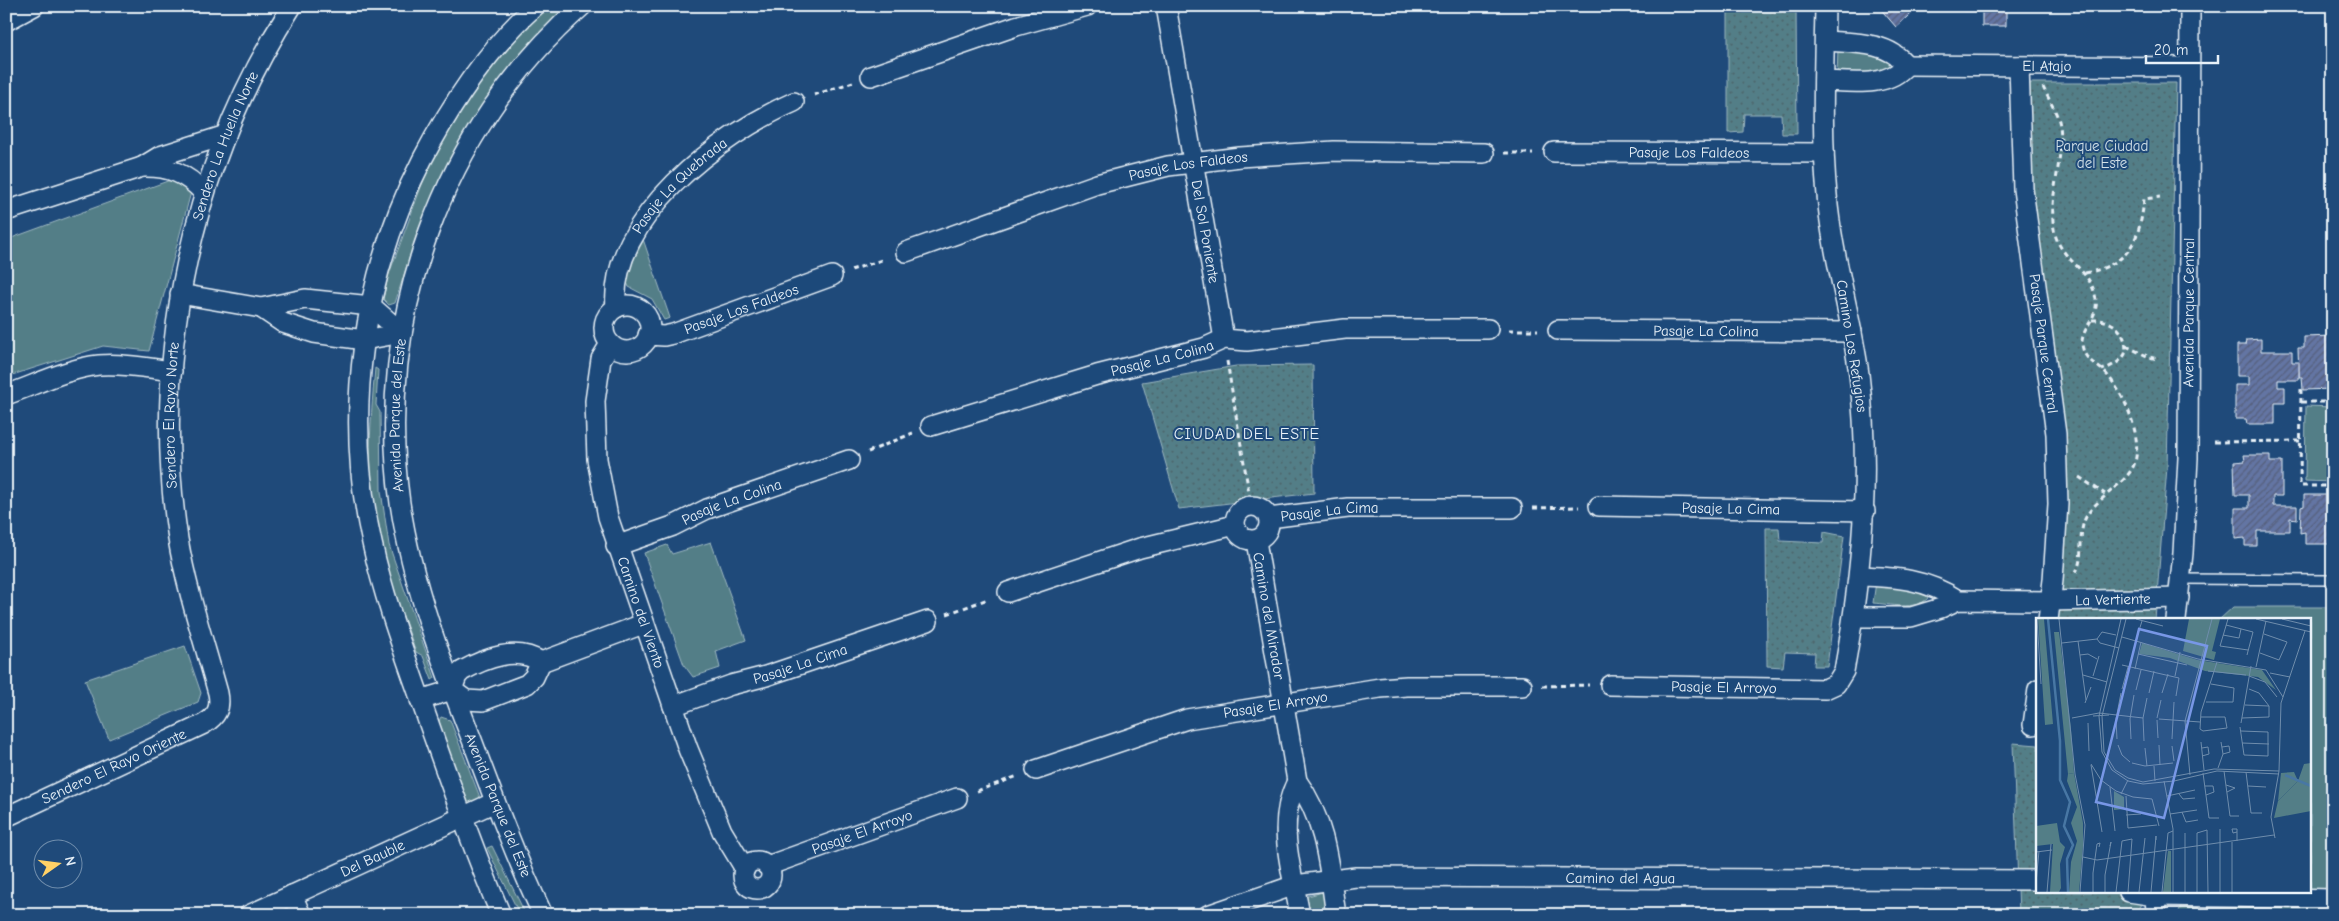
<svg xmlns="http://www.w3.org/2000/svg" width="2339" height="921" viewBox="0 0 2339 921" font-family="'Comic Neue',sans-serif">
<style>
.green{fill:#537e87;stroke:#9eb8c0}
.park{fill:url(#park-dots);stroke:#9eb8c0}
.building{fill:url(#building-hatch);stroke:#e8f1f8}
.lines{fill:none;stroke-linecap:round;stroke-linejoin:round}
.service-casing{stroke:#e8f1f8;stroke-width:12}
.minor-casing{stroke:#e8f1f8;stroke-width:22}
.path{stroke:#e8f1f8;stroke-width:3;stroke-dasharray:5 4;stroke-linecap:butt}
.service{stroke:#1f4a7a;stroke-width:9}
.minor{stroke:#1f4a7a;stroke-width:19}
.labels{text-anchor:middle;stroke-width:4;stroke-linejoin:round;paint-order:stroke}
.street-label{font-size:15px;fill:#e8f1f8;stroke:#1f4a7a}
.park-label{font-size:15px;fill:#d2e0e7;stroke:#1f4a7a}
.neighbourhood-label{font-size:16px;letter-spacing:1px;fill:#e8f1f8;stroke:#1f4a7a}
.inset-river{fill:none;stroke:#4877a4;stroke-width:2.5}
.inset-road{fill:none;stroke:#6f8dac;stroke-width:1}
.view{fill:#7897e6;fill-opacity:0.15;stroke:#7897e6;stroke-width:2.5}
.inset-edge{fill:none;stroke:#e8f1f8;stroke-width:2.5}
</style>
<defs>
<pattern id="park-dots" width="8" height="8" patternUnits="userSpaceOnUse" patternTransform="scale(1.25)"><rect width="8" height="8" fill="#537e87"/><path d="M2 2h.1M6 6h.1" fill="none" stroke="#4d666c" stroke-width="1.8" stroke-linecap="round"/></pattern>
<pattern id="building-hatch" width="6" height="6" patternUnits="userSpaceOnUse" patternTransform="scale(1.25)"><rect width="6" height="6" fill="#6374a3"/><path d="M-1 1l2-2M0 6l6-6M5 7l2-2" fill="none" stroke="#56607b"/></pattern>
</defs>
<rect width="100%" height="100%" fill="#1f4a7a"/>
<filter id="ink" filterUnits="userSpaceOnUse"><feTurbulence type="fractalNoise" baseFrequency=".02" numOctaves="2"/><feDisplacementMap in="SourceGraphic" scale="10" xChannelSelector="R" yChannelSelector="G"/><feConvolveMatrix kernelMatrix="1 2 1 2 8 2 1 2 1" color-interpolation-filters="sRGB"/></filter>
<g filter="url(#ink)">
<!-- green -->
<g class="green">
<path d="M550,6H571L441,181L416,237L395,303L389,305L383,299L388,277L424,179L439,148L474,90L525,28Z"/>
<path d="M1838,48L1863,51L1890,61L1891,68L1882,73L1837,78Z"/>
<path d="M173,179L191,192L149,351L103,346L6,377V240Z"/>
<path d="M643,239L670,318L664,320L652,299L629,287L624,276L630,260Z"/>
<path d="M375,368L378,370L376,405L380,412L381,491L389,545L435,678L432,680L423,656L416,652C404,617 389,582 380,547C365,490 370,426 375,368Z"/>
<path d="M2306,406L2333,407V430H2328V463L2333,464V482L2305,481Z"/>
<path d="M711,542L746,640L716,651L720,668L693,677L684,665L644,553L667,545L672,554Z"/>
<path d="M1876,582C1892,584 1919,583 1928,598C1916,611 1889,604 1873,603Z"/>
<path d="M2233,607H2333V915H2178L2181,905L2310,892V620H2219Z"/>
<path d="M185,646L201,693L198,702L109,739L85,680Z"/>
<path d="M441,717L450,720L481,800L471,806L465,799L437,725Z"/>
<path d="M492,846L526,915H520L487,848Z"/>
<path d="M1323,892L1329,915H1309L1304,897Z"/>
</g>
<!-- park -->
<g class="park">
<path d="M1728,6H1746L1747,10H1782V6H1796L1797,134H1782L1781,114H1744L1743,132L1728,133Z"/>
<path d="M2030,83H2176L2167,467L2155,620H2058C2066,556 2070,491 2064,426C2060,376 2047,326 2041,276C2033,212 2028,147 2030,83Z"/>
<path d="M1313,365L1314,493L1179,509L1142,382L1236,366Z"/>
<path d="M1766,528H1779L1780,541L1823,543L1824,532L1844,536L1827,666H1814L1815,653L1785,652L1783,667L1767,666Z"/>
<path d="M2013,743L2038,745V892H2139L2141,915H2019Z"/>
</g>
<!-- building -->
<g class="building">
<path d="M1878,6H1919L1896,27Z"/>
<path d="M1963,6H2006V26H1982V11H1963Z"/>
<path d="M2064,6H2110L2064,7Z"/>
<path d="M2333,336V389L2303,390L2302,377H2299L2298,348H2304V337Z"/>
<path d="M2261,339V351H2292V362H2299V380H2278V387H2285V403H2275V424H2247L2246,419H2235V385H2249V376H2237V345H2245L2246,340Z"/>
<path d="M2244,455H2270V462H2282V496H2273V506H2297V519L2290,518V531H2257V546H2245V538L2235,539V508H2249V495H2235L2234,462L2245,461Z"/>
<path d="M2304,495H2333V544H2305V532L2300,533L2301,507L2304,506Z"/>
</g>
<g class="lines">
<defs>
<path id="service" d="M2181,579L2333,580"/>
<g id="minor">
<path id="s1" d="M1166,6L1224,339"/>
<path d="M6,21L34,6"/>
<path d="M1825,41C1852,43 1888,41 1906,65"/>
<path id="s2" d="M1906,65L2189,67"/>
<path id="s3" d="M2019,66L2023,189L2056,434L2058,504L2053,580L2048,620"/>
<path d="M871,76L1016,26L1087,6"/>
<path d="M1824,81C1850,82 1889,88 1906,65"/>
<path id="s4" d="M1554,152L1824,153"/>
<path d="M142,167C168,166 186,173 204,193"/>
<path d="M6,211L142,167L160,156L226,135"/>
<path id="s5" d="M906,252L1097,184L1168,166L1240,157L1334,151L1484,153"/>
<path d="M180,294L261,308L305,299L371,306L402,333"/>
<circle cx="627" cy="328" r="23"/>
<path d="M261,308L283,323L314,333L364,340L402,333"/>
<path id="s6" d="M616,308C608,218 721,134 794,102"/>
<path id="s7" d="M1558,330L1852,332"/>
<path id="s8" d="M648,335L664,336L673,334L832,276"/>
<path id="s9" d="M610,344L601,359L595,401L597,459L608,517L688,749L722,831L745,869"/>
<path d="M6,395C35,385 69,368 99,365C123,363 148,368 172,371"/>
<path id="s10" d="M931,426L1097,375L1204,348L1224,339L1247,341L1345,329H1488"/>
<circle cx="1252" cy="523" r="17"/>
<path id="s11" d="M1599,506L1865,511"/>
<path id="s12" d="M1269,518L1348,508H1512"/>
<path id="s13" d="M1256,541L1297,781C1326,820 1329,868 1336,915"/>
<path id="s14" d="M616,546L673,526L707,509L849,460"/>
<path d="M1859,576C1896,577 1926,579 1958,600"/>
<path d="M1008,592L1140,548L1235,525"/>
<path id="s15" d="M1854,617H1911L1941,608L1958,600L2050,601L2179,598"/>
<path id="s16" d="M2176,620L2183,553L2188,458L2190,6"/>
<path d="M541,662L643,624"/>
<path id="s17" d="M1610,685L1825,689L1836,684L1844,671C1862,572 1871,474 1859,374C1851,314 1832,255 1827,195C1821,133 1824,69 1825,6"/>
<path d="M452,690L466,700L483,701L527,684L534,677L541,662"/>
<path d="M452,690L457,676L462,671C486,658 516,646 541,662"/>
<path d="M420,700L452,690"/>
<path id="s18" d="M673,706L731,685L766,676L928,621"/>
<path d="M2033,725L2038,689"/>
<path id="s19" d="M1036,770L1187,719L1380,688L1407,686H1522"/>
<path d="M1297,781C1275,824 1292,870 1300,915"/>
<path id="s20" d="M6,817L204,724C217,716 221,708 218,693C204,642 187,591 178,539C150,354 192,163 292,6"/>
<circle cx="757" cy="875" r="14"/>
<path id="s21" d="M767,866L957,798"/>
<path d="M2129,892L2155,896L2333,899"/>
<path d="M2155,892L2156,915"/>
<path d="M292,895L301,915"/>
<path id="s22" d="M249,915L495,802"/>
<path d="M501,915C474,852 451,786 428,721C408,663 385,603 372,543C343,414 362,277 422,160C451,104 488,49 535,6"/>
<path id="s23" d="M543,915C516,858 494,799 472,740C442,663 412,584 400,503C374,319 442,129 582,6"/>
<path id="s24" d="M1208,915L1295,885L1356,877L2038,880"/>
</g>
</defs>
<!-- service casing -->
<use href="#service" class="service-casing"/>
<!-- minor casing -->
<use href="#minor" class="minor-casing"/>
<!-- path -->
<g class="path">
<path d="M2043,87C2048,98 2055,109 2059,121C2067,154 2046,198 2055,234C2063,263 2092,269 2096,300C2099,319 2077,331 2083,349C2086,362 2101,366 2108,376C2125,396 2140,431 2136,457C2133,482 2098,495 2086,517C2077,534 2085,555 2076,572"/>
<path d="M814,95L853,82"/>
<path d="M1504,153H1533"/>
<path d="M851,270L885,259"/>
<path d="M2085,273C2129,265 2140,241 2144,199L2160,197"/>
<path d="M2092,320C2108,319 2121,326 2125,342C2126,346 2126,350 2125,354C2121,362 2110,367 2102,370"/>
<path d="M1509,330H1538"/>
<path d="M2126,346L2149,357L2158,359"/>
<path d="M1227,361L1251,505"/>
<path d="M2301,389L2300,486H2333"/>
<path d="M2301,402H2333"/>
<path d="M2214,442L2300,441"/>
<path d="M868,452L913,433"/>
<path d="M2079,477L2105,494"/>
<path d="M1533,508L1579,507"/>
<path d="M947,614L988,599"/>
<path d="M1542,686L1589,685"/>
<path d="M977,791L1018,776"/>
</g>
<!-- service -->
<use href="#service" class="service"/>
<!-- minor -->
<use href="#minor" class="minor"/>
</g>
</g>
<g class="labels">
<!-- street labels -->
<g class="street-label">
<text dy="5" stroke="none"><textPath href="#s2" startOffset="141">El Atajo</textPath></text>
<text dy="5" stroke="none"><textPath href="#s20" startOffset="816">Sendero La Huella Norte</textPath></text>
<text dy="5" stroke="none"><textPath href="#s4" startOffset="135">Pasaje Los Faldeos</textPath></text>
<text dy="5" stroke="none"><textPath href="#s5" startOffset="296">Pasaje Los Faldeos</textPath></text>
<text dy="5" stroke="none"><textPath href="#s6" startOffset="144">Pasaje La Quebrada</textPath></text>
<text dy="5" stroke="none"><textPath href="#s1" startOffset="229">Del Sol Poniente</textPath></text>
<text dy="5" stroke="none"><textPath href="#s8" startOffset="98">Pasaje Los Faldeos</textPath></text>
<text dy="5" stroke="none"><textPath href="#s16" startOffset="308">Avenida Parque Central</textPath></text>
<text dy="5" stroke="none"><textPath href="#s7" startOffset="148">Pasaje La Colina</textPath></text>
<text dy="5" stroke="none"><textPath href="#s3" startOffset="279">Pasaje Parque Central</textPath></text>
<text transform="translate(1852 346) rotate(81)" y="5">Camino Los Refugios</text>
<text dy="5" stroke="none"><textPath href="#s10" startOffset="241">Pasaje La Colina</textPath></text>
<text dy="5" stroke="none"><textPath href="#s20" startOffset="539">Sendero El Rayo Norte</textPath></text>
<text dy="5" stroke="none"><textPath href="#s23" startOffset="525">Avenida Parque del Este</textPath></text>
<text dy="5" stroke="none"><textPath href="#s14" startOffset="124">Pasaje La Colina</textPath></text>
<text dy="5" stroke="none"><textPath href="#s11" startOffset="132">Pasaje La Cima</textPath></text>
<text dy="5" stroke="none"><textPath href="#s12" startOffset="61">Pasaje La Cima</textPath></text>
<text dy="5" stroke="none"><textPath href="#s15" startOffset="262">La Vertiente</textPath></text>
<text dy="5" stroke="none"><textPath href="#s9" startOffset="278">Camino del Viento</textPath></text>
<text dy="5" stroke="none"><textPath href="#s13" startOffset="76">Camino del Mirador</textPath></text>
<text dy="5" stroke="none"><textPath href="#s18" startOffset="134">Pasaje La Cima</textPath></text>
<text dy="5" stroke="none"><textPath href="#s17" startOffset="114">Pasaje El Arroyo</textPath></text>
<text dy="5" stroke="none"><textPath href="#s19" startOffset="249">Pasaje El Arroyo</textPath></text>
<text dy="5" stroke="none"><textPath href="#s20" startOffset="119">Sendero El Rayo Oriente</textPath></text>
<text transform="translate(498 805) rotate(68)" y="5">Avenida Parque del Este</text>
<text dy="5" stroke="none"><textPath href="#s21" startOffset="101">Pasaje El Arroyo</textPath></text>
<text dy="5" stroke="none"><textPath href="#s22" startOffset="136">Del Bauble</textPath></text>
<text dy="5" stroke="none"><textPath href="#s24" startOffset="418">Camino del Agua</textPath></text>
</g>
<!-- park labels -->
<g class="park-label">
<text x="2102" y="151">Parque Ciudad<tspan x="2102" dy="17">del Este</tspan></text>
</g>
<!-- neighbourhood labels -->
<g class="neighbourhood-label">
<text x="1247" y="439">CIUDAD DEL ESTE</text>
</g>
</g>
<!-- overview -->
<g transform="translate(2036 618)">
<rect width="275" height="275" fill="#1f4a7a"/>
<path d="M153,1H184L176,33L180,34L178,42L147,33ZM275,145V193L238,200L242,183L262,163L268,146ZM38,155L47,205V228L43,274H33L35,244L41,223L35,205L41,189L31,163L32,156ZM78,173L88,179V191L78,192ZM21,205L24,224L29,229L24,246L25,270L23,274H14L17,226L0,228V208Z" fill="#537e87"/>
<path d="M258,154L262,163L242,183L245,155Z" fill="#537e87"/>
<path d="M2,1H8L17,106L9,107ZM18,14H23L35,111L38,155L32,156ZM106,25L162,42L226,52L240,72L222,59L169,53L134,40L103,36ZM132,233H135V274H127Z" fill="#537e87"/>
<path class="inset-river" d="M12,1L24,123V162L34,184L28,208L37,227L31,241L32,274M249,157L275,168"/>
<path class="inset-road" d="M1,1L5,66M23,1L39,156L49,207L44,274M85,1L63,98L66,134L76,152L92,163L107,166L138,163L181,153L243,156M90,1L66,98L68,134L79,152L92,160L107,164L178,151L243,153M100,1L127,8M192,1L184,28L212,32M220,1L275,14M246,1L275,8M190,7L217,14L211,37M80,17L66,14L61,21L64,25L83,30M187,17L203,20L205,11M86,19L162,41L230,52L247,79M100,22L106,3M42,23L50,82M26,25L61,21M224,35L243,42L251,24L228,16M102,36L151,47M44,37L52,36L61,41M86,47L143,60L140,78M220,49L230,3M99,51L105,24M172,53L210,57M234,55L254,59M47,57L71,64M57,58L63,38M139,58L144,34M213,58L229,64L241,79M86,71L92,49M100,72L105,52M113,75L118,53M126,75L132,56M170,84H197L198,70L175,66M49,85L55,69M209,87L233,88M57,98L73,97M165,99H189L191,110L167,113L164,111L165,94L181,44M36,100L63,95L107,100M121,100L125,82M206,100L233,99V88L223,75L213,71M123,101L164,104M121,102L122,120M52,105L53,133M205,105L215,48M204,109L208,137L232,138V114L205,113M81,121L80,101L85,75M95,121L94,101L98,77M136,121L138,84M108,123L107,100L111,80M165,124L168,152M206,125L233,126M82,127L86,137L94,144M123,127L124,147M136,128L138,143M186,129L193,128L194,134L187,136M109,130L111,148M166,130L172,129L173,136L166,138M96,145L109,148L137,145M55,146L65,162L80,173L97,179L116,181L123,208M55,147L66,214M118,148L119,163M182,150L187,136L185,124M188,153L194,198H203M210,154L215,195H226M167,155L173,200H183M154,157L149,103L176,1M128,163L137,211V274M190,167L199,170L191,174M169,168H177L178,174L170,177M212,168L230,169M74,169L79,213M85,176L92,162M143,176L147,181L159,180M90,178L92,210L121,207M131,178L159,172M146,194L150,204L162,202M134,196L161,192M90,197L105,196M184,211V274M239,220L235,199L243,153L245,85L269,13M201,223V211H196L197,215L201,214M0,234L16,232M47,239L61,242L238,217M0,265L3,233M11,274L15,226M57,274V255L61,226L64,225L63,229M69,274V257L75,224L74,228M80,274L86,223L96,221L92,274M103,274L109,220M115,274L120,218V222M126,274L132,215L137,213M149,274V215M161,274V215L171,212L172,274M196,274V224"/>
<path class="view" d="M103,11L171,28L128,200L60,184Z"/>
<rect width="275" height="275" class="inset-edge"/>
</g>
<!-- margin -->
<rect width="2339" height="921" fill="none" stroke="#1f4a7a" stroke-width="25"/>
<rect x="12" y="12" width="2314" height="896" fill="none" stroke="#e8f1f8" stroke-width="2" filter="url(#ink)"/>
<!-- north arrow -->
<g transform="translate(58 864) rotate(76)"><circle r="24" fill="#1f4a7a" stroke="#6f8dac"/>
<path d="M0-4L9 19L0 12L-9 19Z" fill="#ffd166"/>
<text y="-8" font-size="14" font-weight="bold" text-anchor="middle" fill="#e8f1f8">N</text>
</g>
<!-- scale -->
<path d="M2146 55v8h72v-8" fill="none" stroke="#e8f1f8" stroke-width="2.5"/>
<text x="2154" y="55" font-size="15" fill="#e8f1f8" stroke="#1f4a7a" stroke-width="4" paint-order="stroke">20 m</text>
</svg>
